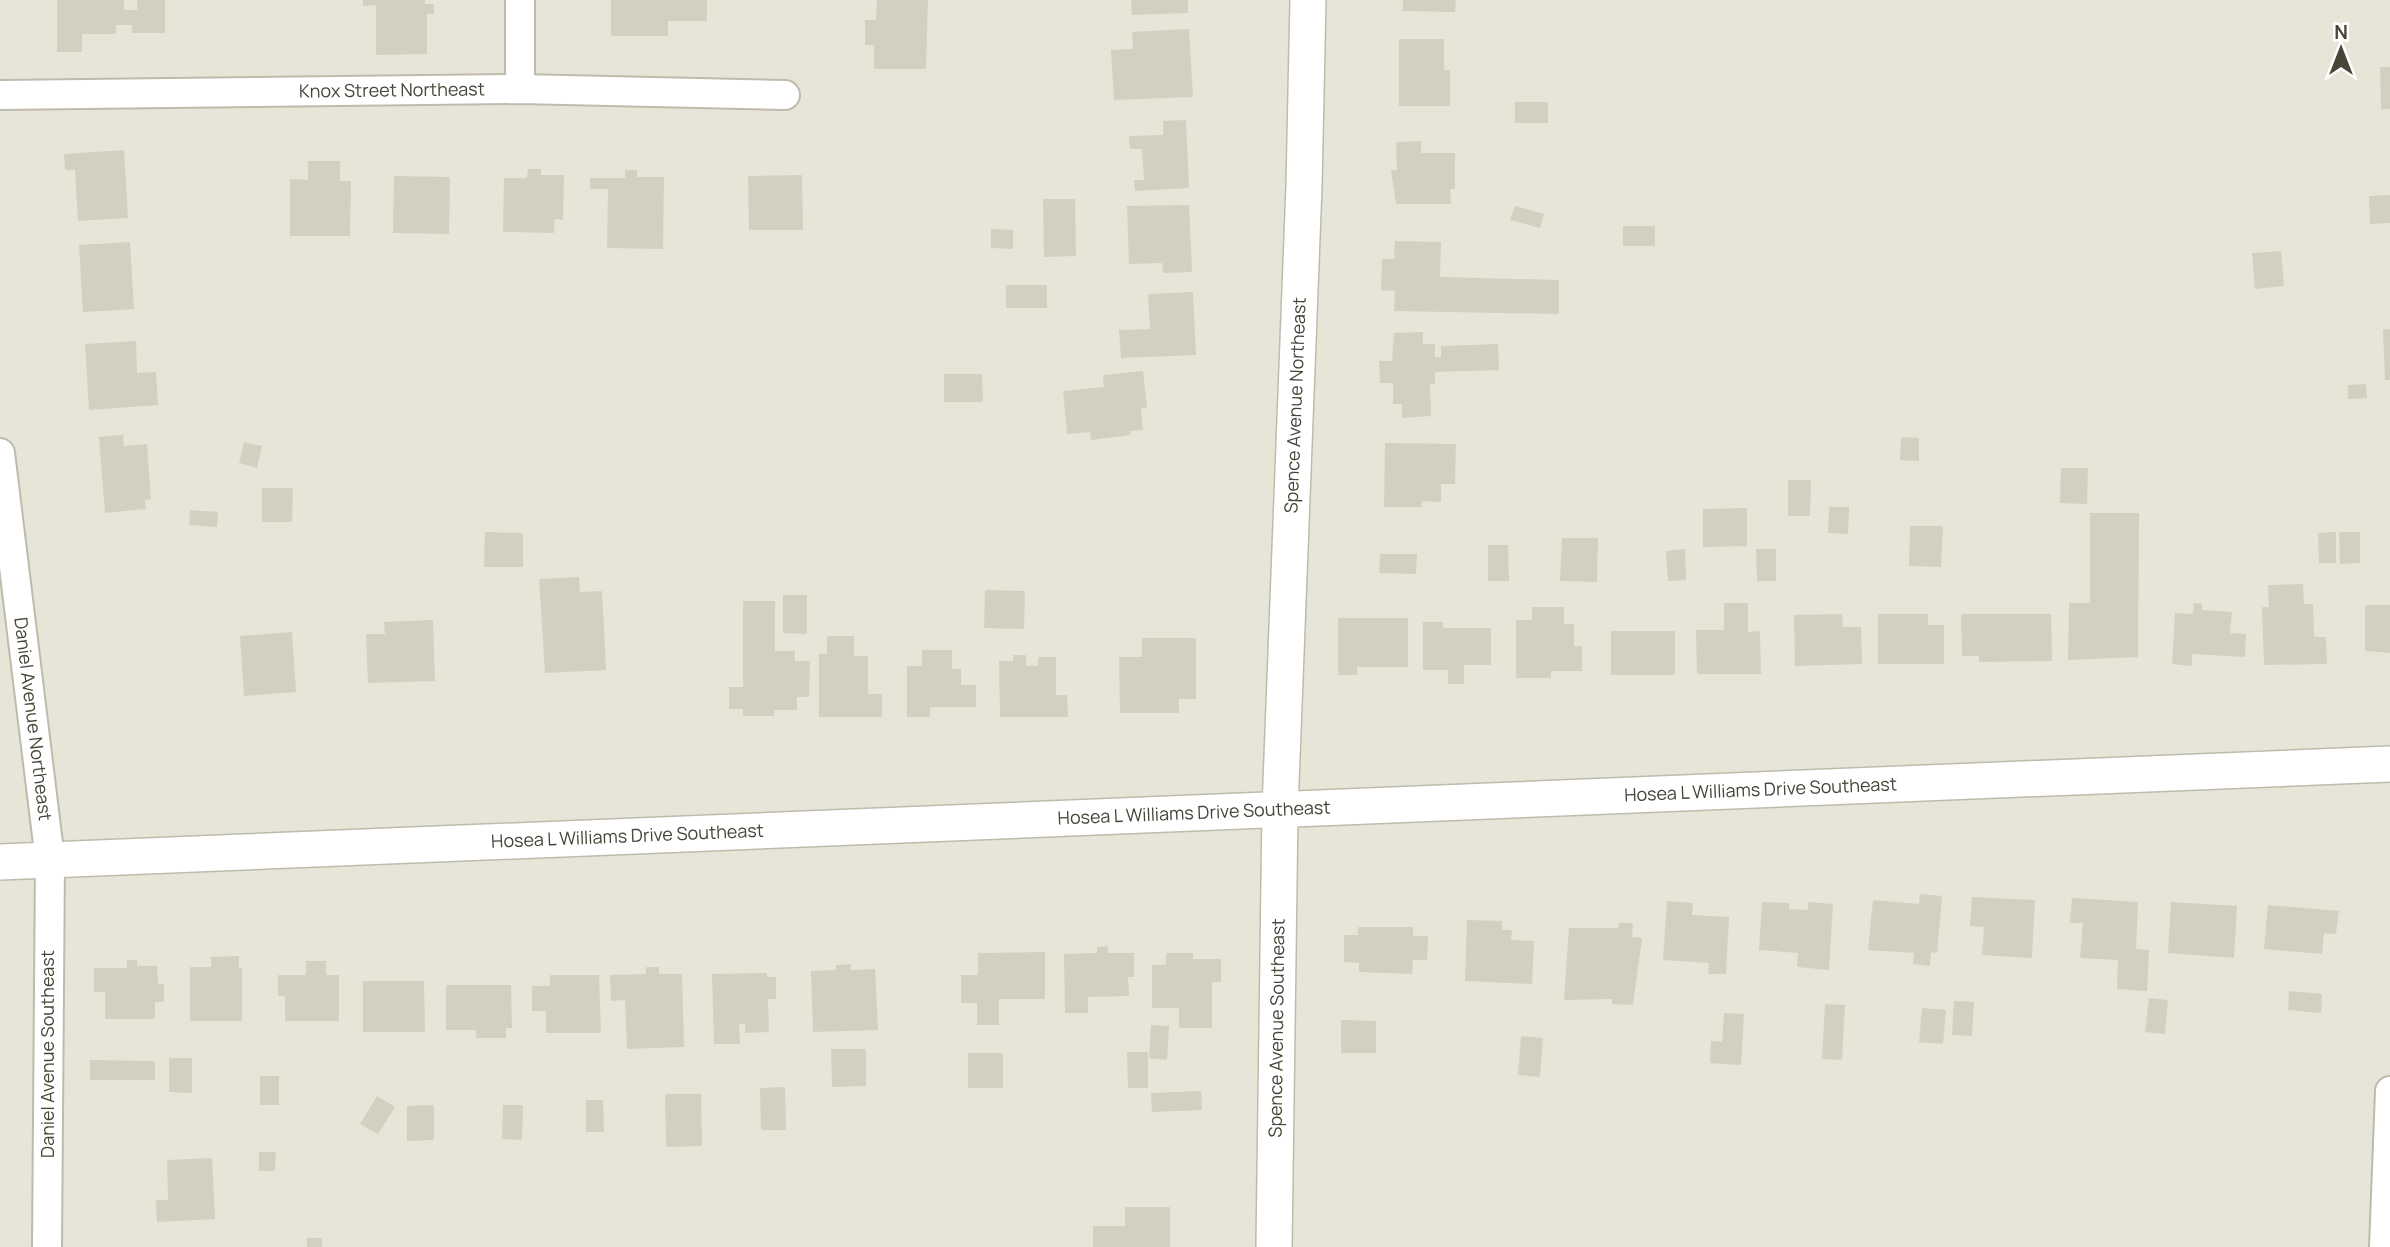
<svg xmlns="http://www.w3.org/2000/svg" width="2390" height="1247" viewBox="0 0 2390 1247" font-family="Manrope,sans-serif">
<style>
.residential{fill:#e7e5d8}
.building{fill:#d4d0bf}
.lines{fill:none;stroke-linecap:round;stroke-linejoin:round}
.minor-casing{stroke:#bfbbac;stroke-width:32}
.tertiary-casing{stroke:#bfbbac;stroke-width:38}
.minor{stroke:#fff;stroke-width:28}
.tertiary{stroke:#fff;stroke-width:35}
.labels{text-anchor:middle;stroke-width:7;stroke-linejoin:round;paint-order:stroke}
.street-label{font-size:18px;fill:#474438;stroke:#fff}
</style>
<rect width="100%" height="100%" fill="#f4f2e9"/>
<!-- residential -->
<rect class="residential" x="0" y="0" width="2390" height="1247"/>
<!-- building -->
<g class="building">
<path d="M57,0H124V10H137V0H165V33H132V25H116V34H82V52H57Z"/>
<path d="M363,0H425V4H434V14H427V54L376,55V5L363,6Z"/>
<path d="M611,0H707V21H668V36H611Z"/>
<path d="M877,0H928L926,69H874V45H865V20H876Z"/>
<path d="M1131,0H1188V13L1132,15Z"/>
<path d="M1403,0H1456L1455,12L1403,11Z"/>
<path d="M1189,29L1193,97L1114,100L1111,50L1133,49L1132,32Z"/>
<path d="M1399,39H1444V70H1450V106H1399Z"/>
<path d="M2380,67H2390V109H2381Z"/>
<rect x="1515" y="102" width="33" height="21"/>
<path d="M1186,120L1189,188L1135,191L1134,180H1144L1142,149H1130L1129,136L1163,135V121Z"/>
<path d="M1421,141V153H1455V189H1450L1451,204H1396L1391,170H1397L1396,142Z"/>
<path d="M124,150L128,218L78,221L75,170H65L64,154Z"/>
<path d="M308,161H340V181H351L350,236H290V179L308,180Z"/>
<path d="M528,169H541V175H564L563,220L555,219L554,233L503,232L504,178H527Z"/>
<path d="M625,170H637V177H664L663,249L607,248L608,189H590V178H625Z"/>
<path d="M802,175L803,230H749L748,176Z"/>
<path d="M394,176L450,177L449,234L393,233Z"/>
<path d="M2390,195V223L2370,224L2369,196Z"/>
<path d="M1043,199H1075L1076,256L1044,257Z"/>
<path d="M1189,205L1192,272L1163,273L1162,263L1129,264L1127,206Z"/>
<path d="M1515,206L1544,214L1540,228L1510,220Z"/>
<rect x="1623" y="226" width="32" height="20"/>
<path d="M991,229L1013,230V249L991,248Z"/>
<path d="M1395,241L1441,242L1440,277L1559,280V314L1394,311L1395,291L1381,290L1382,259H1394Z"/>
<path d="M130,242L134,309L83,312L79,245Z"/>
<path d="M2281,251L2284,286L2255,289L2252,253Z"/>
<rect x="1006" y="285" width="41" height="23"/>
<path d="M1193,292L1196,355L1121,358L1119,330L1150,329L1148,294Z"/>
<path d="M2390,329V380H2385L2383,330Z"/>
<path d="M1423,332V344H1435V357H1441V346L1498,344L1499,370L1435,372V384H1430L1431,416L1402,418V404H1393V383H1380L1379,361H1392L1394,333Z"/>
<path d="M136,341L137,373L156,372L158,405L89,410L85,344Z"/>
<path d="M1143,371L1147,408H1141L1143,430L1130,431L1131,435L1091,440L1090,432L1067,434L1063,391L1104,387L1103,375Z"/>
<path d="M944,374H982L983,402H944Z"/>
<path d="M2366,384L2367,398L2348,399V385Z"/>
<path d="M123,435L124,446L147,444L151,499L145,500L146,509L105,513L99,437Z"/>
<path d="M1901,437L1919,438V461L1900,460Z"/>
<path d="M244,442L262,446L257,468L239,463Z"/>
<path d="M1385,443L1456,444L1455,484H1441V502L1422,501V507H1384Z"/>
<path d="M2061,468H2088L2087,504L2060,503Z"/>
<path d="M1788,480H1811L1810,516H1788Z"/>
<path d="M262,488H293L292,522H262Z"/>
<path d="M1829,507H1849L1848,534L1828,533Z"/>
<path d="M1747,508V546L1703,547V509Z"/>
<path d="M190,510L218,512L217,527L189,525Z"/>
<path d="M2090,513H2139L2138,657L2068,660L2069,603H2090Z"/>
<path d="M1910,526H1943L1941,567L1909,566Z"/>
<path d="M485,532L523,533V567H484Z"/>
<path d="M2336,532V563H2319L2318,533Z"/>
<path d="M2339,532H2360V563L2340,564Z"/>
<path d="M1562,538H1598L1597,582L1560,581Z"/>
<path d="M1488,545H1508L1509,581H1488Z"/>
<path d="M1685,549L1686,580L1668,581L1666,551Z"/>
<path d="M1756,549H1776V581H1757Z"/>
<path d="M1380,554H1417L1416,574L1379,573Z"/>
<path d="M579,577L580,592L602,591L606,670L545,673L539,579Z"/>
<path d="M2303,584L2304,604H2313L2314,637H2326L2327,664L2264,665L2262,607H2269L2268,585Z"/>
<path d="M985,590L1025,591L1024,629L984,628Z"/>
<path d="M783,595H807V634L783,633Z"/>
<path d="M743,601H775V651H795V661H810L809,697H797V710H774V716H743V709H729V687H743Z"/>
<path d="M1724,603H1748V632L1760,631L1761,674H1697L1696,630H1724Z"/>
<path d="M2194,603L2202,604V610L2232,612L2230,633L2246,634L2245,657L2192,654V666L2172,664L2175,613L2193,614Z"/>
<path d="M2365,605H2390V653L2365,651Z"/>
<path d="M1532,607H1564V624H1574V646H1582V671H1551V678H1516V620H1532Z"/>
<path d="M1842,614L1843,627H1861L1862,664L1795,666L1794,615Z"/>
<path d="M1878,614H1928V625H1944V664H1878Z"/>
<path d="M1961,614H2051L2052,661L1979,662V656H1962Z"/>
<path d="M1338,618H1408V667H1357V675H1338Z"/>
<path d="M433,620L435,681L368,683L366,634H385L384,622Z"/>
<path d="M1423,622H1443V628H1491V665H1464V684H1448V670H1423Z"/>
<rect x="1611" y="631" width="64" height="44"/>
<path d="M292,632L296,692L244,696L240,636Z"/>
<path d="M827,636H854V656H868V694H882V717H819V654H827Z"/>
<path d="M1142,638H1196V699H1179V713H1120L1119,657H1142Z"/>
<path d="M922,650H952V669H961V685H976V707H930V717H907V666H922Z"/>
<path d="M1013,655H1026V666H1038V657H1056V695H1067L1068,717H1000L999,661H1013Z"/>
<path d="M1920,894L1942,896L1937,953L1931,952L1930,966L1913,964L1914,953L1868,950L1873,900L1919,904Z"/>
<path d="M1972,897L2035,900L2032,958L1982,955L1984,927L1970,926Z"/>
<path d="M2072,898L2138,902L2136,949L2149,950L2147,991L2117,989L2118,960L2080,958L2083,923H2070Z"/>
<path d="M1667,901L1693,903L1692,915L1729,917L1726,974H1708L1709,963L1663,960Z"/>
<path d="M1762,902L1789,903V909L1808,910V902L1833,904L1829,970L1797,967L1798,953L1759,950Z"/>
<path d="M2171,902L2237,906L2234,958L2168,953Z"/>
<path d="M2268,905L2339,911L2336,934L2324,933L2322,954L2264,949Z"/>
<path d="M1467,920L1502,921V930H1512L1511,940L1534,941L1532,984L1465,981Z"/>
<path d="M1619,923H1633L1632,937L1642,938L1633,1005L1612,1004V999L1564,1000L1569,928H1618Z"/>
<path d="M1358,927H1413V936H1428L1427,960H1413L1412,974L1359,972V963L1344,962V935H1358Z"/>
<path d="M1108,946V953H1134V977H1128L1129,996L1088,997V1013H1065L1064,954L1097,953V947Z"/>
<path d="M1045,952V999H999V1025H977V1003H961V975H978V953Z"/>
<path d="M1166,953H1193V959H1221V982H1212V1028H1179V1008H1152V965H1166Z"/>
<path d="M239,956V968H242V1021H190V967H211V957Z"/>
<path d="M127,960H137V966H157L158,984H164V1002H155V1019H105V992H94V968H127Z"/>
<path d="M306,961H326V975H339V1021H285V996H278V975H306Z"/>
<path d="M851,964V970L875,969L878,1030L813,1032L811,971L836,970V965Z"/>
<path d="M646,967H659V974H682L684,1047L627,1049L625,1000L611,1001L610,975L646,974Z"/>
<path d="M767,973V977H776V999H768L769,1032L745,1033V1024H739L740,1044H714L712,974Z"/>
<path d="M550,975H599L601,1033H546V1011H532V986H550Z"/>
<path d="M363,981H424L425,1032H363Z"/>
<path d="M446,985H511L512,1028H506V1038H476V1030H446Z"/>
<path d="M2289,991L2322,994L2321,1013L2288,1010Z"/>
<path d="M2149,998L2168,1000L2165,1034L2145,1032Z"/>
<path d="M1954,1001L1974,1002L1972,1036L1952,1035Z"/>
<path d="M1825,1004L1845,1005L1842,1060L1822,1059Z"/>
<path d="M1922,1008L1946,1010L1943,1044L1919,1042Z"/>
<path d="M1724,1013L1744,1014L1741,1065L1710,1063L1711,1041L1722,1042Z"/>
<path d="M1341,1020L1376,1021V1053H1341Z"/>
<path d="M1151,1025L1169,1026L1167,1060L1149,1058Z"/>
<path d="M1521,1036L1543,1038L1540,1077L1518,1075Z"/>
<path d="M831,1049H866V1086L832,1087Z"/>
<path d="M1127,1052H1148V1088H1128Z"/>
<rect x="968" y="1053" width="35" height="35"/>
<path d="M169,1058H192V1093L169,1092Z"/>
<path d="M90,1060L155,1061V1080H90Z"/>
<rect x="260" y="1076" width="19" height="29"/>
<path d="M785,1087L786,1130H761L760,1088Z"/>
<path d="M1201,1091L1202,1110L1152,1112L1151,1093Z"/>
<path d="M665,1094H701L702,1146L666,1147Z"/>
<path d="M377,1096L395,1107L378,1134L360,1124Z"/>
<path d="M586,1100H603L604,1132H586Z"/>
<path d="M434,1105V1140L407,1141V1106Z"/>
<path d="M503,1105H523L522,1140L502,1139Z"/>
<path d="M259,1152H276L275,1171H259Z"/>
<path d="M212,1158L215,1219L157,1222L156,1200H168L167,1160Z"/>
<path d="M1125,1207H1170V1247H1093V1226H1125Z"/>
<rect x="307" y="1238" width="15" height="9"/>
</g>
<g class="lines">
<defs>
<g id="minor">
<path d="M520,89V0"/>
<path id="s1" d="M0,95L520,89L785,95"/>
<path id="s2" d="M0,453L50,860L47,1247"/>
<path d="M2384,1247L2390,1091"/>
</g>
<g id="tertiary">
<path id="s3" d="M0,862L2390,764"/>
<path id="s4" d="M1274,1247L1280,809L1304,186L1308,0"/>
</g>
</defs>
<!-- minor casing -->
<use href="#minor" class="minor-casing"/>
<!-- tertiary casing -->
<use href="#tertiary" class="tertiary-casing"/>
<!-- minor -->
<use href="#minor" class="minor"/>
<!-- tertiary -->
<use href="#tertiary" class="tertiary"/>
</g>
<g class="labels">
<!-- street labels -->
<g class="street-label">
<text dy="6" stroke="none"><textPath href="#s1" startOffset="392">Knox Street Northeast</textPath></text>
<text dy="6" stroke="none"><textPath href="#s4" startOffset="842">Spence Avenue Northeast</textPath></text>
<text dy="6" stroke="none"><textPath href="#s2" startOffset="268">Daniel Avenue Northeast</textPath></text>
<text dy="6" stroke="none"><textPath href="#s3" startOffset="1762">Hosea L Williams Drive Southeast</textPath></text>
<text dy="6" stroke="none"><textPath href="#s3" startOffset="1195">Hosea L Williams Drive Southeast</textPath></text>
<text dy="6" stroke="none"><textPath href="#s3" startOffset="628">Hosea L Williams Drive Southeast</textPath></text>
<text dy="6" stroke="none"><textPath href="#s4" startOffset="219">Spence Avenue Southeast</textPath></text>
<text transform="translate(48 1054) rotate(-90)" y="6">Daniel Avenue Southeast</text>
</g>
</g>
<!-- north arrow -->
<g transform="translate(2341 49)" stroke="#ffffff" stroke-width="5" paint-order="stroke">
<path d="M0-5L12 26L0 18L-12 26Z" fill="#474438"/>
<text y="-10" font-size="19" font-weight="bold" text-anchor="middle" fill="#474438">N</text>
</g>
</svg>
